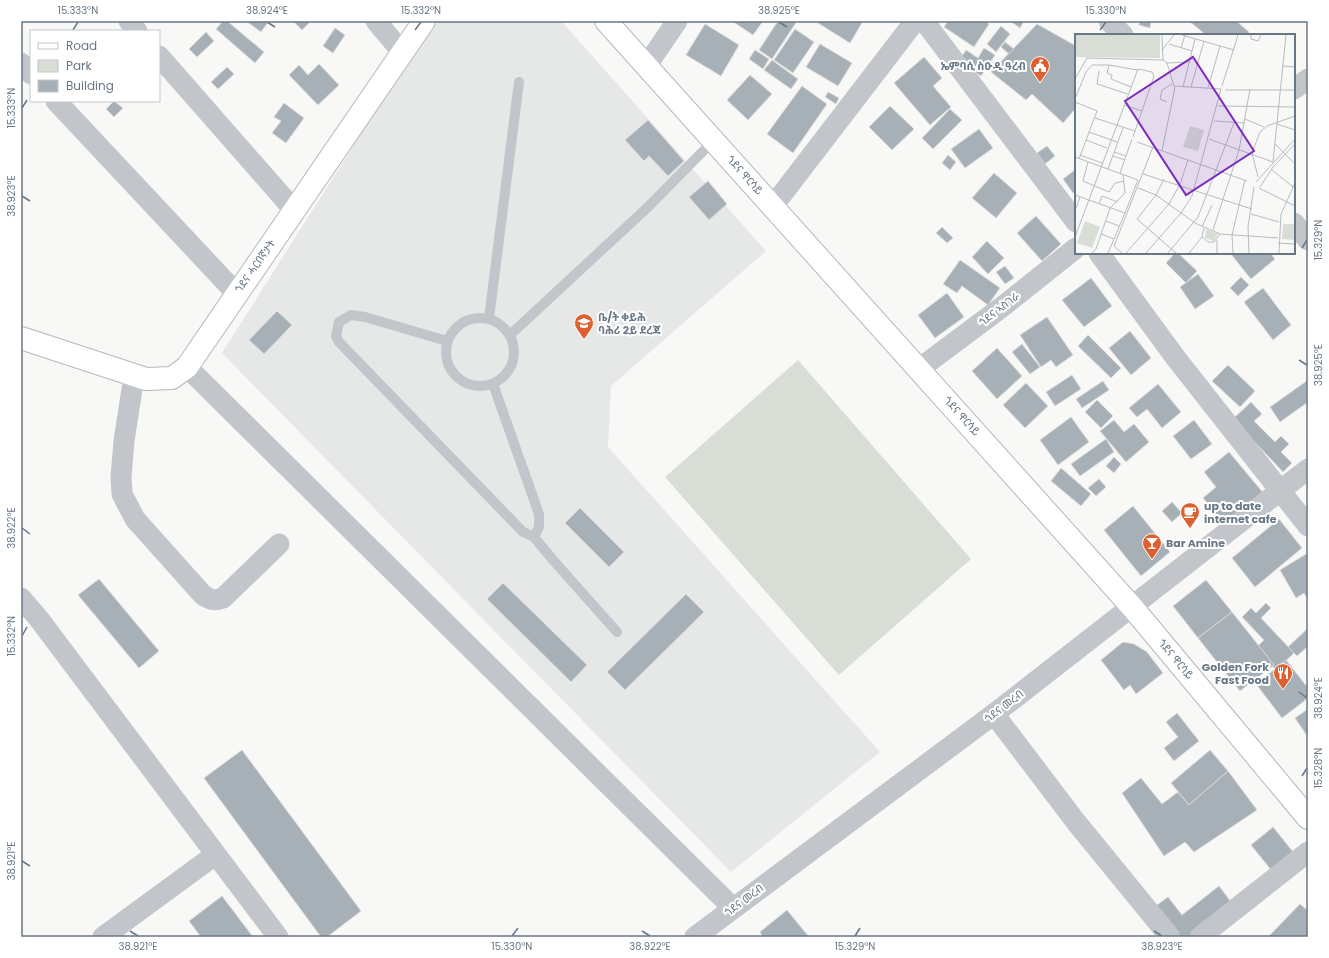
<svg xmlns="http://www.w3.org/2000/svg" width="1329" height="958" viewBox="0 0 1329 958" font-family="Poppins,'Noto Sans Ethiopic',sans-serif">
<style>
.built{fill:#e6e7e7}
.green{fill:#d8ddd5}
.building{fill:#a8b0b7;stroke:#dadad8}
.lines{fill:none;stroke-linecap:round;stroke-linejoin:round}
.secondary-casing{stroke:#b4b9be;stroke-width:24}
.service{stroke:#c2c5c9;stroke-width:10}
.minor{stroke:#c2c5c9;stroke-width:21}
.secondary{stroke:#fff;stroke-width:22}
.ticks{fill:none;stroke:#687786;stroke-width:1.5}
.labels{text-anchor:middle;stroke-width:4;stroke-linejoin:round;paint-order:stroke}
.poi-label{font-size:11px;font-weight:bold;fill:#687786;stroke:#fff;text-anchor:start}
.street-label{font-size:11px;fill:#687786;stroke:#fff}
.inset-road{fill:none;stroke:#b5bcc2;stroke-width:1}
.view{fill:#7b2cbf;fill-opacity:0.15;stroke:#7b2cbf;stroke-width:2}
.inset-edge{fill:none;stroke:#687786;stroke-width:2}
.neatline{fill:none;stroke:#687786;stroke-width:1.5}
.ticks-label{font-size:10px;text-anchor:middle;fill:#687786}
</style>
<rect width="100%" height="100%" fill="#f8f8f6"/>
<!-- built -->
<path class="built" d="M441,21H561L766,251L611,386L608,447L880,752L731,872L222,353L426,31Z"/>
<!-- green -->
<path class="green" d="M798,360L971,559L839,675L665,477Z"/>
<!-- building -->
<g class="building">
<path d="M223,21H227L264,52L255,63L216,29Z"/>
<path d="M246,21H269L261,32Z"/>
<path d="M293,21H311L302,30Z"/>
<path d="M732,21H763L753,35Z"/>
<path d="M778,21H797L772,59L759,50Z"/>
<path d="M819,21H863L850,43L818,23Z"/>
<path d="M948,21H985L989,24L974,47L944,27Z"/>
<path d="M1010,21H1024L1020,28Z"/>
<path d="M1140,21H1151L1150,28L1139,25Z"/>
<path d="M1189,21H1236L1249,32L1247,35H1206Z"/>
<path d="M705,24L739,45L721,76L686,55Z"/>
<path d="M1037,24L1076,46V108L1063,123L1032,94L1026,100L991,72Z"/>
<path d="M1001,26L1010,34L996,52L987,44Z"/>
<path d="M335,28L345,35L333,53L323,46Z"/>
<path d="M795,29L814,42L793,73L774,60Z"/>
<path d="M206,32L214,41L197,57L189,49Z"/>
<path d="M1005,42L1014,49L1009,54L1001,47Z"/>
<path d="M820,44L852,63L838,86L806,67Z"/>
<path d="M984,48L995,55L981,76L959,61L966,50L978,58Z"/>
<path d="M755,50L769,59L763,69L749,59Z"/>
<path d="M924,57L942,78L933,86L951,107L930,125L894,83Z"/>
<path d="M772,60L798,79L791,89L764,70Z"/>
<path d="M319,64L339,85L318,105L289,75L299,65L308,75Z"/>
<path d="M227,67L234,74L218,89L211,82Z"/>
<path d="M750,75L772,94L748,120L727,100Z"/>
<path d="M802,86L827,104L793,153L767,134Z"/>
<path d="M828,92L839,98L836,104L825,97Z"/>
<path d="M114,101L123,108L114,117L106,109Z"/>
<path d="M284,103L304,118L286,143L272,133L281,121L274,117Z"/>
<path d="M890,106L914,129L892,150L869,127Z"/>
<path d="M950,109L962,120L933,149L922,138Z"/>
<path d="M648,120L684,161L668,176L649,156L644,161L625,140Z"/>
<path d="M979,129L993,148L965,168L951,149Z"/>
<path d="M1047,146L1055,156L1045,164L1037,153Z"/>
<path d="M948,155L956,162L950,170L942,163Z"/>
<path d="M1076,169V191L1073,193L1063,179Z"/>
<path d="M994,173L1017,193L996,218L972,198Z"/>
<path d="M708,181L727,204L709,220L689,197Z"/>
<path d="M1036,216L1061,244L1042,261L1017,233Z"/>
<path d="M942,227L953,238L947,243L936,233Z"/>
<path d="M987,241L1004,258L988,274L972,257Z"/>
<path d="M1175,253H1178L1197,271L1186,283L1166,263Z"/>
<path d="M1230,253H1270L1275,259L1251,279Z"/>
<path d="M960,260L1000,288L988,305L962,286L957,293L943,284Z"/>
<path d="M1005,266L1014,278L1005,284L996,272Z"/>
<path d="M1198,274L1214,296L1195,309L1180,287Z"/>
<path d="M1241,277L1249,285L1238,296L1230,288Z"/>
<path d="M1091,278L1112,306L1084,327L1062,300Z"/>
<path d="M1263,288L1291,325L1273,340L1244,302Z"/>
<path d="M947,293L964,317L935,338L918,315Z"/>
<path d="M277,311L292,325L264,354L249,340Z"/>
<path d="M1047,317L1073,355L1056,367L1051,360L1041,367L1020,335Z"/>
<path d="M1130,331L1151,358L1131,375L1109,348Z"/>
<path d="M1088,335L1121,368L1111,378L1078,346Z"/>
<path d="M1022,344L1040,367L1030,374L1012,352Z"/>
<path d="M997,348L1022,376L997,399L972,371Z"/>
<path d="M1228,365L1255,391L1240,407L1212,381Z"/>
<path d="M1072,375L1081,389L1055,406L1046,392Z"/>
<path d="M1308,380V402L1280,422L1270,407Z"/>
<path d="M1103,381L1109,390L1082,408L1076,399Z"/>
<path d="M1026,383L1048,406L1025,428L1003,405Z"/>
<path d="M1158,384L1181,412L1162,428L1147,409L1137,417L1129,408Z"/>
<path d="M1097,400L1113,416L1101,428L1085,412Z"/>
<path d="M1251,402L1262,414L1254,421L1275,442L1281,436L1289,444L1281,452L1292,463L1283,472L1233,419Z"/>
<path d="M1071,417L1089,442L1058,465L1040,440Z"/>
<path d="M1114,420L1124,432L1134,424L1149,442L1126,462L1100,431Z"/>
<path d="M1194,420L1212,444L1191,459L1173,436Z"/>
<path d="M1106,439L1114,452L1080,476L1071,464Z"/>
<path d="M1229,452L1265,495L1227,527L1203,498L1216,487L1204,472Z"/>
<path d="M1114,457L1121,464L1114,473L1106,466Z"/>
<path d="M1061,468L1091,494L1081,506L1051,481Z"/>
<path d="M1099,479L1106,487L1096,496L1088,488Z"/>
<path d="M1172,502L1182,513L1172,522L1162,511Z"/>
<path d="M1133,506L1170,552L1141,576L1104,530Z"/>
<path d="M580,508L624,552L609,567L565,523Z"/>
<path d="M1279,519L1302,548L1255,587L1232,558Z"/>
<path d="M1308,553V600L1304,593L1296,598L1280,570Z"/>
<path d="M99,579L159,651L139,668L78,595Z"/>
<path d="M1206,580L1232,612L1198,638L1173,606Z"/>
<path d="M503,583L587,665L571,682L487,599Z"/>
<path d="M686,594L704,612L625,690L607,672Z"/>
<path d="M1266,603L1271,608L1261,618L1294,653L1276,670L1256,648L1264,640L1242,617L1251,608L1256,613Z"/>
<path d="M1232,612L1274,665L1240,691L1198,638Z"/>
<path d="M1308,628V646L1297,656L1288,647Z"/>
<path d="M1123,642L1134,644L1147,652L1163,673L1136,694L1130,685L1124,690L1101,660Z"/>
<path d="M1286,660L1308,688V698L1282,718L1256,684Z"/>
<path d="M1308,709V737L1295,718Z"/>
<path d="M1177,713L1199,741L1174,761L1164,748L1178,737L1166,722Z"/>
<path d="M242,750L361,911L327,937H321L204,778Z"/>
<path d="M1210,750L1228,771L1189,805L1171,783Z"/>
<path d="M1228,771L1257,810L1194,852L1185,842L1164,856L1122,793L1141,778L1162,804L1178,792L1189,805Z"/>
<path d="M1273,827L1298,858L1276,876L1251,845Z"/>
<path d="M1219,886L1234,906L1194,937H1175L1153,908L1168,897L1182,915Z"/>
<path d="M222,896L253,937H201L189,921Z"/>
<path d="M1300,904L1308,911V937H1268Z"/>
<path d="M787,910L809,937H763L760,932Z"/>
</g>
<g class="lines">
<defs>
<g id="secondary">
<path d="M606,21L1132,607L1308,818"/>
<path d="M21,338L146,379L172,378L187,367L424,21"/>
</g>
</defs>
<!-- secondary casing -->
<use href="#secondary" class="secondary-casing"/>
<!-- service -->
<g class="service">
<circle cx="480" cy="352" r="34"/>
<path d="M489,318L519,82"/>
<path d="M511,334L648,207L714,140"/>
<path d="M447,341L365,317L351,315L339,322L336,336L339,342L523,532L534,537L539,527V514L493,384"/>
<path d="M534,537L553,560L617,632"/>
</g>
<!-- minor -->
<g class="minor">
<path d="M129,21L137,31"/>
<path d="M376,21L402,52"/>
<path d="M924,21L1076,222"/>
<path d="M1109,21L1123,35"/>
<path d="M159,56L294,210"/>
<path d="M21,63L31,74"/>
<path d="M647,65L677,21"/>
<path d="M1294,89L1308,79"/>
<path d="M56,101L236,293"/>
<path d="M773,206L915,21"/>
<path d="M1294,223L1308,240"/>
<path d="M1099,253L1175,357L1308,526"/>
<path d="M187,367L733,908"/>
<path d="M919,369L1002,307L1076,248"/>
<path d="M134,376L124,441L121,477L122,494L135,519L203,595C211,600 214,601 223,598L279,544"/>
<path d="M21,598L39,619L278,937"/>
<path d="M994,714L1076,822L1170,937"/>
<path d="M103,937L215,855"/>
<path d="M695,937L994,714L1308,469"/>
<path d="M1200,937L1308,852"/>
</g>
<!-- secondary -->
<use href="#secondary" class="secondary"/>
</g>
<!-- ticks -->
<path class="ticks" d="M267,22L275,27M779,22L787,27M73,30L78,22M415,30L421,22M1100,30L1106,22M22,108L27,100M22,196L30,201M1302,248L1307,240M1299,360L1307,365M22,528L30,534M22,636L27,627M1299,692L1307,698M1302,776L1307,768M22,861L30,866M130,931L138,936M642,931L650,936M1154,931L1162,936M512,936L518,928M855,936L860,928"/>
<!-- icons -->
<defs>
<symbol id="civic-pin" viewBox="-11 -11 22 30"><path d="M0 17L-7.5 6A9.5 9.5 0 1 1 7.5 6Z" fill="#de6030" stroke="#fff"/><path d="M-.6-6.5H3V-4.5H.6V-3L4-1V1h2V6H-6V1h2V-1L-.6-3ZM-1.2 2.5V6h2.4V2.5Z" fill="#fff"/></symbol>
<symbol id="school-pin" viewBox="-11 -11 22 30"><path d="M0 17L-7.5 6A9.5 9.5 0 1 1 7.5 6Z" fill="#de6030" stroke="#fff"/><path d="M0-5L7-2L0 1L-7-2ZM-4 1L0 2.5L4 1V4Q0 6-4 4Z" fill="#fff"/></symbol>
<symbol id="cafe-pin" viewBox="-11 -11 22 30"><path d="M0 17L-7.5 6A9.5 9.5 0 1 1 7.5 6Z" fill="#de6030" stroke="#fff"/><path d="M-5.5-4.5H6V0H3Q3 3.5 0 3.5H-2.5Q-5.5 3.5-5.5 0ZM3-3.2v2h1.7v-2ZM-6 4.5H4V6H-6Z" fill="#fff"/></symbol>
<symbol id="bar-pin" viewBox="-11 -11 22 30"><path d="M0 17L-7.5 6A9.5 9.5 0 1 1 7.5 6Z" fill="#de6030" stroke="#fff"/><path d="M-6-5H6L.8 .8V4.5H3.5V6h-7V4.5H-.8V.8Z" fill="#fff"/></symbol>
<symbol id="restaurant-pin" viewBox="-11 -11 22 30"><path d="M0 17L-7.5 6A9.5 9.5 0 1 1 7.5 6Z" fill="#de6030" stroke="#fff"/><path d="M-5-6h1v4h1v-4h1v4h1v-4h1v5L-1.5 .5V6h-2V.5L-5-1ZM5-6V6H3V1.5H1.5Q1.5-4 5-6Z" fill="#fff"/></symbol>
</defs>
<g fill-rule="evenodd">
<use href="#civic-pin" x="1029" y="55" width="22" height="30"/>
<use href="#school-pin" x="573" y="312" width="22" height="30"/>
<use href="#cafe-pin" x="1179" y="501" width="22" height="30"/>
<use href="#bar-pin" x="1141" y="532" width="22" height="30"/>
<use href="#restaurant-pin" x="1272" y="662" width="22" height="30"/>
</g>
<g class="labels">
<!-- poi labels -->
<g class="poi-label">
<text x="1026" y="70" text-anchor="end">ኤምባሲ ስዑዲ ዓረብ</text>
<text x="598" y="321">ቤ/ት ቀይሕ<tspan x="598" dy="13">ባሕሪ 2ይ ደረጃ</tspan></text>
<text x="1204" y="510">up to date<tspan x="1204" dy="13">internet cafe</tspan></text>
<text x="1166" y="547">Bar Amine</text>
<text x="1269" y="671" text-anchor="end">Golden Fork<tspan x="1269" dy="13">Fast Food</tspan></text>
</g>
<!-- street labels -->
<g class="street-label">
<text transform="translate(745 175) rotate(48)" y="4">ጎደና ዋርሳይ</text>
<text transform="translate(255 266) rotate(-55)" y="4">ጎደና ሓርበኛታት</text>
<text transform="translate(999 309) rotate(-38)" y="4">ጎደና ኣስገራ</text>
<text transform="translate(962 416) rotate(48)" y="4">ጎደና ዋርሳይ</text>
<text transform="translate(1176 659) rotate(50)" y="4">ጎደና ዋርሳይ</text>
<text transform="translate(1004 706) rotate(-38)" y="4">ጎደና መረብ</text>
<text transform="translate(744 900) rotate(-37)" y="4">ጎደና መረብ</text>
</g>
</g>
<!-- overview -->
<g transform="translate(1075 34)">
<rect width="220" height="220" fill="#f8f8f6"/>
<path d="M0,1H85V24L0,23ZM115,92L129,96L123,117L108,113ZM10,187L25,193L17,214L2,209ZM208,190H220V206L207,205ZM131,195L143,200L139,207L130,204Z" fill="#d8ddd5"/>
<path class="inset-road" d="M87,1L88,26M107,1L159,16M176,1V5L183,7L186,1M94,10L117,17M106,14L110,1M87,16L99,1M92,29L114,28M34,31L32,39L37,41L36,45L56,53M208,32L220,33M24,37L22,50L53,60M0,45L12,24L88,26L92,29L99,52L146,55M147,52L163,1M108,53L120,5M116,53L129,7M133,54L145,12M150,56H220M0,65L11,38L17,31H34L62,36M0,68L22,77L4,125M92,68L85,65L87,56L97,50M49,71L67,77M143,72L220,73M20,84L60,97M170,85L189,93M139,87L170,89M202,90L220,96M14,98L42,108M134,105L198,128M11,106L32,114M62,108L172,147M200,110L220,130M87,117L100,53M39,118L51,122M5,121L27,129M38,122L50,126M0,123L63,146L50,179M13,128L8,147L34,158L40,149L49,147M198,128L211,1M33,135L48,94M196,135L218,153M45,139L57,105M68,140L177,175M183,143L177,119L185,98L192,92L220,82M89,145L81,161L62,185L101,219M181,148L220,105M185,153L198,133L220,110M63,154L81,161L120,189L145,200L203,204M184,154L220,172M0,161L50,179L39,205L26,200M24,170L27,162L43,168M0,177L5,163M176,180L204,188M31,187L44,192M127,193L137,171M129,194L127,203L133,208H139L145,200M138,196L164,116L175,55M0,203L63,35L77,38L79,42L58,103M142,206V219M203,209L220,210M17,219L21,215L35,174L50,159L48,140M33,219L39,205M47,219L39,212L78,113M51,219L94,170L105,150L113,126M71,219L106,179L117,162L146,55M93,219L123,183L159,89M114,219L127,203M158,219L157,201L170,146M174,219L173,193L179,153M204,219L206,180L220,149"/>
<path class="view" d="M118,23L179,117L111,161L50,67Z"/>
<rect width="220" height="220" class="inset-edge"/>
</g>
<!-- border -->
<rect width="1329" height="958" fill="none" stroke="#ffffff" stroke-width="44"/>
<!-- legend -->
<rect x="30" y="30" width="130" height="72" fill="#ffffff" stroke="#c3c9cf"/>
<rect x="38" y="43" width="20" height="6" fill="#ffffff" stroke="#c3c9cf"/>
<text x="66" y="50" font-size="12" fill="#687786">Road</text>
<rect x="38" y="60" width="20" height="12" fill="#d8ddd5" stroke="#c3c9cf"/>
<text x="66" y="70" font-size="12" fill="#687786">Park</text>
<rect x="38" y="80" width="20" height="12" fill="#a8b0b7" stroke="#c3c9cf"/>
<text x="66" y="90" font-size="12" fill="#687786">Building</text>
<rect x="22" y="22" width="1285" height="914" class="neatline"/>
<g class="ticks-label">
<text x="78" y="14">15.333°N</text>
<text x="267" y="14">38.924°E</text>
<text x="421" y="14">15.332°N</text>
<text x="779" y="14">38.925°E</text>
<text x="1106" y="14">15.330°N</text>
<text transform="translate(11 108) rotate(-90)" y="4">15.333°N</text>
<text transform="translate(11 196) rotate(-90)" y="4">38.923°E</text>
<text transform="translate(1318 240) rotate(-90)" y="4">15.329°N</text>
<text transform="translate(1318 365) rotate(-90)" y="4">38.925°E</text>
<text transform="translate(11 528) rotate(-90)" y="4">38.922°E</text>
<text transform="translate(11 636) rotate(-90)" y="4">15.332°N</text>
<text transform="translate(1318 698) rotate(-90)" y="4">38.924°E</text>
<text transform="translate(1318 768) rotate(-90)" y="4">15.328°N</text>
<text transform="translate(11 861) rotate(-90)" y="4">38.921°E</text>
<text x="138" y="950">38.921°E</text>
<text x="512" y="950">15.330°N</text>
<text x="650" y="950">38.922°E</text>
<text x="855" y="950">15.329°N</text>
<text x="1162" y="950">38.923°E</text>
</g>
</svg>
